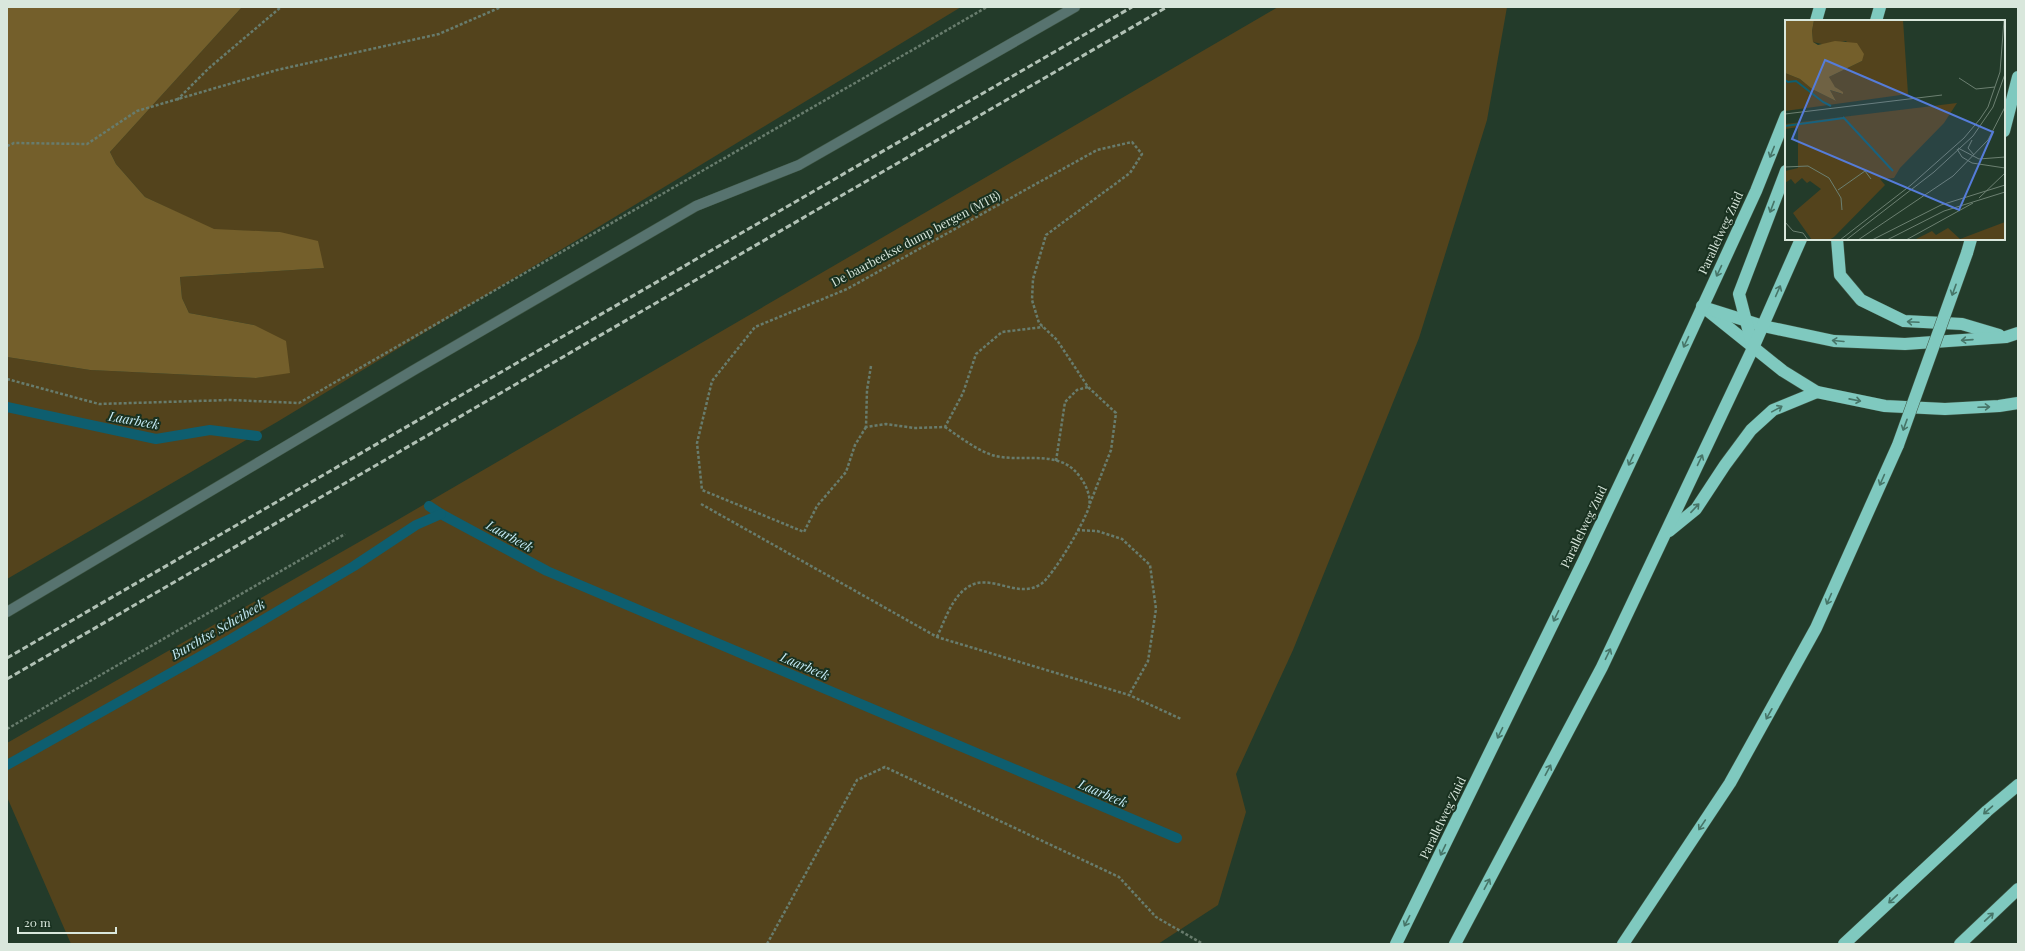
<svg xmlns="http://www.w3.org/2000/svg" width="2025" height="951" viewBox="0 0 2025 951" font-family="'Playfair Display',serif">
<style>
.green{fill:#53431c}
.forest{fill:#745f2b}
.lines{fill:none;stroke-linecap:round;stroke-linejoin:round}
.stream{stroke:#0e5e6f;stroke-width:10}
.minor-casing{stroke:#405746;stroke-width:11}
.highway-casing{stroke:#405746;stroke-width:13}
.path{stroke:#687c6d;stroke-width:2.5;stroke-dasharray:3 2;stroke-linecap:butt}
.minor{stroke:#57736f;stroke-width:10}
.highway{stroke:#7fc9bf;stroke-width:12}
.rail{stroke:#b1c1b5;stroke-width:3;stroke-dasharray:6 3;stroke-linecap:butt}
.highway-bridge-casing{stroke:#405746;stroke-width:13;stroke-linecap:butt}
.highway-bridge{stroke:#7fc9bf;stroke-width:12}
.oneway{stroke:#477568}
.labels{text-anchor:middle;stroke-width:4;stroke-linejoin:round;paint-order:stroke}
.street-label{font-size:12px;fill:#d9e7dc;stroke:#193120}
.water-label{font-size:13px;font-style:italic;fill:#c6ecf7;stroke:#193120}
.inset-river{fill:none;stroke:#0e5e6f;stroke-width:2}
.inset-road{fill:none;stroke:#6c8071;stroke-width:1}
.view{fill:#557cd9;fill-opacity:0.15;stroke:#557cd9;stroke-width:2}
.inset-edge{fill:none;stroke:#d9e7dc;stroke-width:2}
</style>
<rect width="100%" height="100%" fill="#233b2a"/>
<!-- green -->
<g class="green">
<path d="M242,7H961L277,422L7,579V357L90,370L256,378L290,372L254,325L189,313L182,298L180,277L324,268L280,232L214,230L145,197L116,164L110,152Z"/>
<path d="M1278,7H1507L1487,120L1419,338L1293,650L1236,774L1246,812L1218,905L1158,944H71L7,797V743L394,522Z"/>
</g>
<!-- forest -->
<path class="forest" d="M7,7H242L110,152L116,164L145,197L214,229L280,232L318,241L324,268L180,277L182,298L189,313L254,325L286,341L290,373L256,378L90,370L7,357Z"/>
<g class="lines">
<!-- stream -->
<g class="stream">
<path d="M7,407L156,439L210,430L257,436"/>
<path d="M429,506L441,514L547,571L1177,838"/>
<path d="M7,765L231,639L354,566L416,525L441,514"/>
</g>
<defs>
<path id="minor" d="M7,612L414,370L696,206L799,165L1075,7"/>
<g id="highway">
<path d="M1816,21L1820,7"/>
<path d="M1876,21L1880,7"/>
<path d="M2004,131L2018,77"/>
<path d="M1837,239L1840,275L1861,300L1904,321L1962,324L1999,335"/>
<path d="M1967,253L1971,239"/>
<path d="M1702,306L1783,371L1817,392L1885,406L1945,409L1999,406L2018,403"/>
<path d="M1709,309L1763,326L1834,341L1905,344L2006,337L2018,333"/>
<path d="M1753,348L1739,294L1786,171"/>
<path d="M1669,531L1696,509L1725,465L1751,430L1773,410L1817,392"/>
<path d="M1396,944L1584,560L1661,397L1756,191L1786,116"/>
<path d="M1455,944L1602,667L1753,348L1801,239"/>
<path d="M1623,944L1730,783L1816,628L1898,445"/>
<path d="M1844,944L1987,811L2018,785"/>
<path d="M1960,944L2018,889"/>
</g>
</defs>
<!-- minor casing -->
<use href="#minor" class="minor-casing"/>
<!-- highway casing -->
<use href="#highway" class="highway-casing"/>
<!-- path -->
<g class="path">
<path d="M177,100L209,68L281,7"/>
<path d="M7,146L14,143L87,144L137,111L277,70L439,34L501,7"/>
<path d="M871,366L867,390L866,427L886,424L914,428L945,427L963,393L976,354L1002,332L1043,327"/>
<path d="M7,379L99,404L230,400L299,403L987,7"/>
<path d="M866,427L855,445L846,472L817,506L804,532L702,490L697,443L712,381L755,327L847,289L1097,150L1132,142L1142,154L1130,173L1046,235L1033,279L1032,300L1039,323L1057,340L1088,387L1116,413L1111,450L1089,506"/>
<path d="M1056,461L1065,402L1077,390L1088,387"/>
<path d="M701,504L937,637L1129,695L1181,719"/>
<path d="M1077,530L1097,531L1122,539L1150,565L1156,609L1148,661L1129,695"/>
<path d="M937,637C945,620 952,597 968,587C991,572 1017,600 1041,584C1053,576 1084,523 1089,507C1092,495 1083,478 1074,470C1053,450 1017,463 992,455C975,449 960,437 945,427"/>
<path d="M7,729L345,534"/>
<path d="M767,944L857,780L885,767L1119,877L1156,917L1203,944"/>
</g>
<!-- minor -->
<use href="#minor" class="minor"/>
<!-- highway -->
<use href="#highway" class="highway"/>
<!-- rail -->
<g class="rail">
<path d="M7,658L1132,7"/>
<path d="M7,679L1167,7"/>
</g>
<defs>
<path id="highway-bridge" d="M1898,445L1967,253"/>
</defs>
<!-- highway-bridge casing -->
<use href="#highway-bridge" class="highway-bridge-casing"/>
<!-- highway-bridge -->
<use href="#highway-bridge" class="highway-bridge"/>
</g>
<!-- one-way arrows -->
<defs><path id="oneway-shaft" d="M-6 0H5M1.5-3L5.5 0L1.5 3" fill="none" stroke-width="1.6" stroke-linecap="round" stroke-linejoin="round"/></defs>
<g class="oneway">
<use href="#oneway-shaft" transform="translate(1772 152) rotate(112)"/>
<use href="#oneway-shaft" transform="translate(1772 207) rotate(111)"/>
<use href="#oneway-shaft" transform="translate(1719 271) rotate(115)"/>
<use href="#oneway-shaft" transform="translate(1954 290) rotate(110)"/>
<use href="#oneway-shaft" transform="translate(1778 291) rotate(-66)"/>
<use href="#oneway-shaft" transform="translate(1913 322) rotate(-177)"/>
<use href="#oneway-shaft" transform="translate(1967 340) rotate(176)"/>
<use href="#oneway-shaft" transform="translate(1838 341) rotate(-175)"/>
<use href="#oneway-shaft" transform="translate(1686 342) rotate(115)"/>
<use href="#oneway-shaft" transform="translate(1855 400) rotate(11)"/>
<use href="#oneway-shaft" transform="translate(1984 407) rotate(-2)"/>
<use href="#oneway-shaft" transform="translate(1777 409) rotate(-29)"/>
<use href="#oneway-shaft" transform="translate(1905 425) rotate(110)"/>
<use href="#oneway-shaft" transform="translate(1631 460) rotate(115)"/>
<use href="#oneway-shaft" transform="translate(1700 460) rotate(-65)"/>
<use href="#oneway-shaft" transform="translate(1882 480) rotate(114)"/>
<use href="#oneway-shaft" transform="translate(1695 508) rotate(-47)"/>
<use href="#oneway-shaft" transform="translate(1829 599) rotate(114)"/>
<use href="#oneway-shaft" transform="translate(1556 616) rotate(116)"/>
<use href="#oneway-shaft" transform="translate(1608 654) rotate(-64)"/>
<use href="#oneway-shaft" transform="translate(1769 714) rotate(119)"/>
<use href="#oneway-shaft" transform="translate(1500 733) rotate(116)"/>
<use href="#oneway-shaft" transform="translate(1548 770) rotate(-62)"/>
<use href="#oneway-shaft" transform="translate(1988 810) rotate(139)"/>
<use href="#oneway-shaft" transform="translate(1702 825) rotate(124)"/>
<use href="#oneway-shaft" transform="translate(1443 850) rotate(116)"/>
<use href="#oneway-shaft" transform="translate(1487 884) rotate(-62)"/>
<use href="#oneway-shaft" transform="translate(1893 899) rotate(137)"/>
<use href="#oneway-shaft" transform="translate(1989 917) rotate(-43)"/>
<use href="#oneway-shaft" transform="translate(1407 921) rotate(117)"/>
</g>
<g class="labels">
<!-- street labels -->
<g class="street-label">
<text transform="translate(1721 233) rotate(-65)" y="4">Parallelweg Zuid</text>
<text transform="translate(916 239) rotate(-28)" y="4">De baarbeekse dump bergen (MTB)</text>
<text transform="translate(1584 527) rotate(-64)" y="4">Parallelweg Zuid</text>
<text transform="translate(1443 818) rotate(-64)" y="4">Parallelweg Zuid</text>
</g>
<!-- water labels -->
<g class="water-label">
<text transform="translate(134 420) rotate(10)" y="5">Laarbeek</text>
<text transform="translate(510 536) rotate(29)" y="5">Laarbeek</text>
<text transform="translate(218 629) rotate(-30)" y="5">Burchtse Scheibeek</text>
<text transform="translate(805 666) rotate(23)" y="5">Laarbeek</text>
<text transform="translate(1103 793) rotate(23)" y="5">Laarbeek</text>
</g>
</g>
<!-- overview -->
<g transform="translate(1785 20)">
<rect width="220" height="220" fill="#233b2a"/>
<path d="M29,0H118L123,74L0,91V53L15,59L27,69L51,81L45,70L57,74L45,62L44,57L77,41L61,21L41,25L28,22L27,11ZM172,83L159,103L115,148L109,158L95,159L100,165L49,217L44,220H27L8,193L36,169L25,161L22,163L17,158L10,164L6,159L0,163V151L13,148V107L0,109V104ZM220,202V220H129L147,211L151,215L163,208L175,219Z" fill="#53431c"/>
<path d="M0,0H29L27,11L28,22L33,25L50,21L72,23L79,34L77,41L44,57L50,67L58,72V74L45,70L51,81L27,69L15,59L0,53Z" fill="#745f2b"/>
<path class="inset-river" d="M0,60L3,62L11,61L38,82L46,86M58,97L108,151M0,106L59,98"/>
<path class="inset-road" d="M174,58L191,69L210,67M0,94L157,75M187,120L183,128L189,135M173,128L194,139L220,137M172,129L177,137L187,143L220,148M0,147L23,146L44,158L56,178L57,190M53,170L80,151L86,159M194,178L220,153M0,202L8,211L18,213L23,220M55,220L126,165L179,118L195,99L203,87L215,52L219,0M61,220L149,152L188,116L208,87L220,54M73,220L168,156L203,120L220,87M87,220L156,185L220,165M102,220L159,191L220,172M121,220L188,183"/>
<path class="view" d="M40,40L208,112L174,190L7,119Z"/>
<rect width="220" height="220" class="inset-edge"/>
</g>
<!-- border -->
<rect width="2025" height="951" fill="none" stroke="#d9e7dc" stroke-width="16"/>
<!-- scale -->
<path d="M18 927v6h98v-6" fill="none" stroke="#d9e7dc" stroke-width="2"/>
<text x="24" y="927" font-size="12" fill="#d9e7dc" stroke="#193120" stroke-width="3" paint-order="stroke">20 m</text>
</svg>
